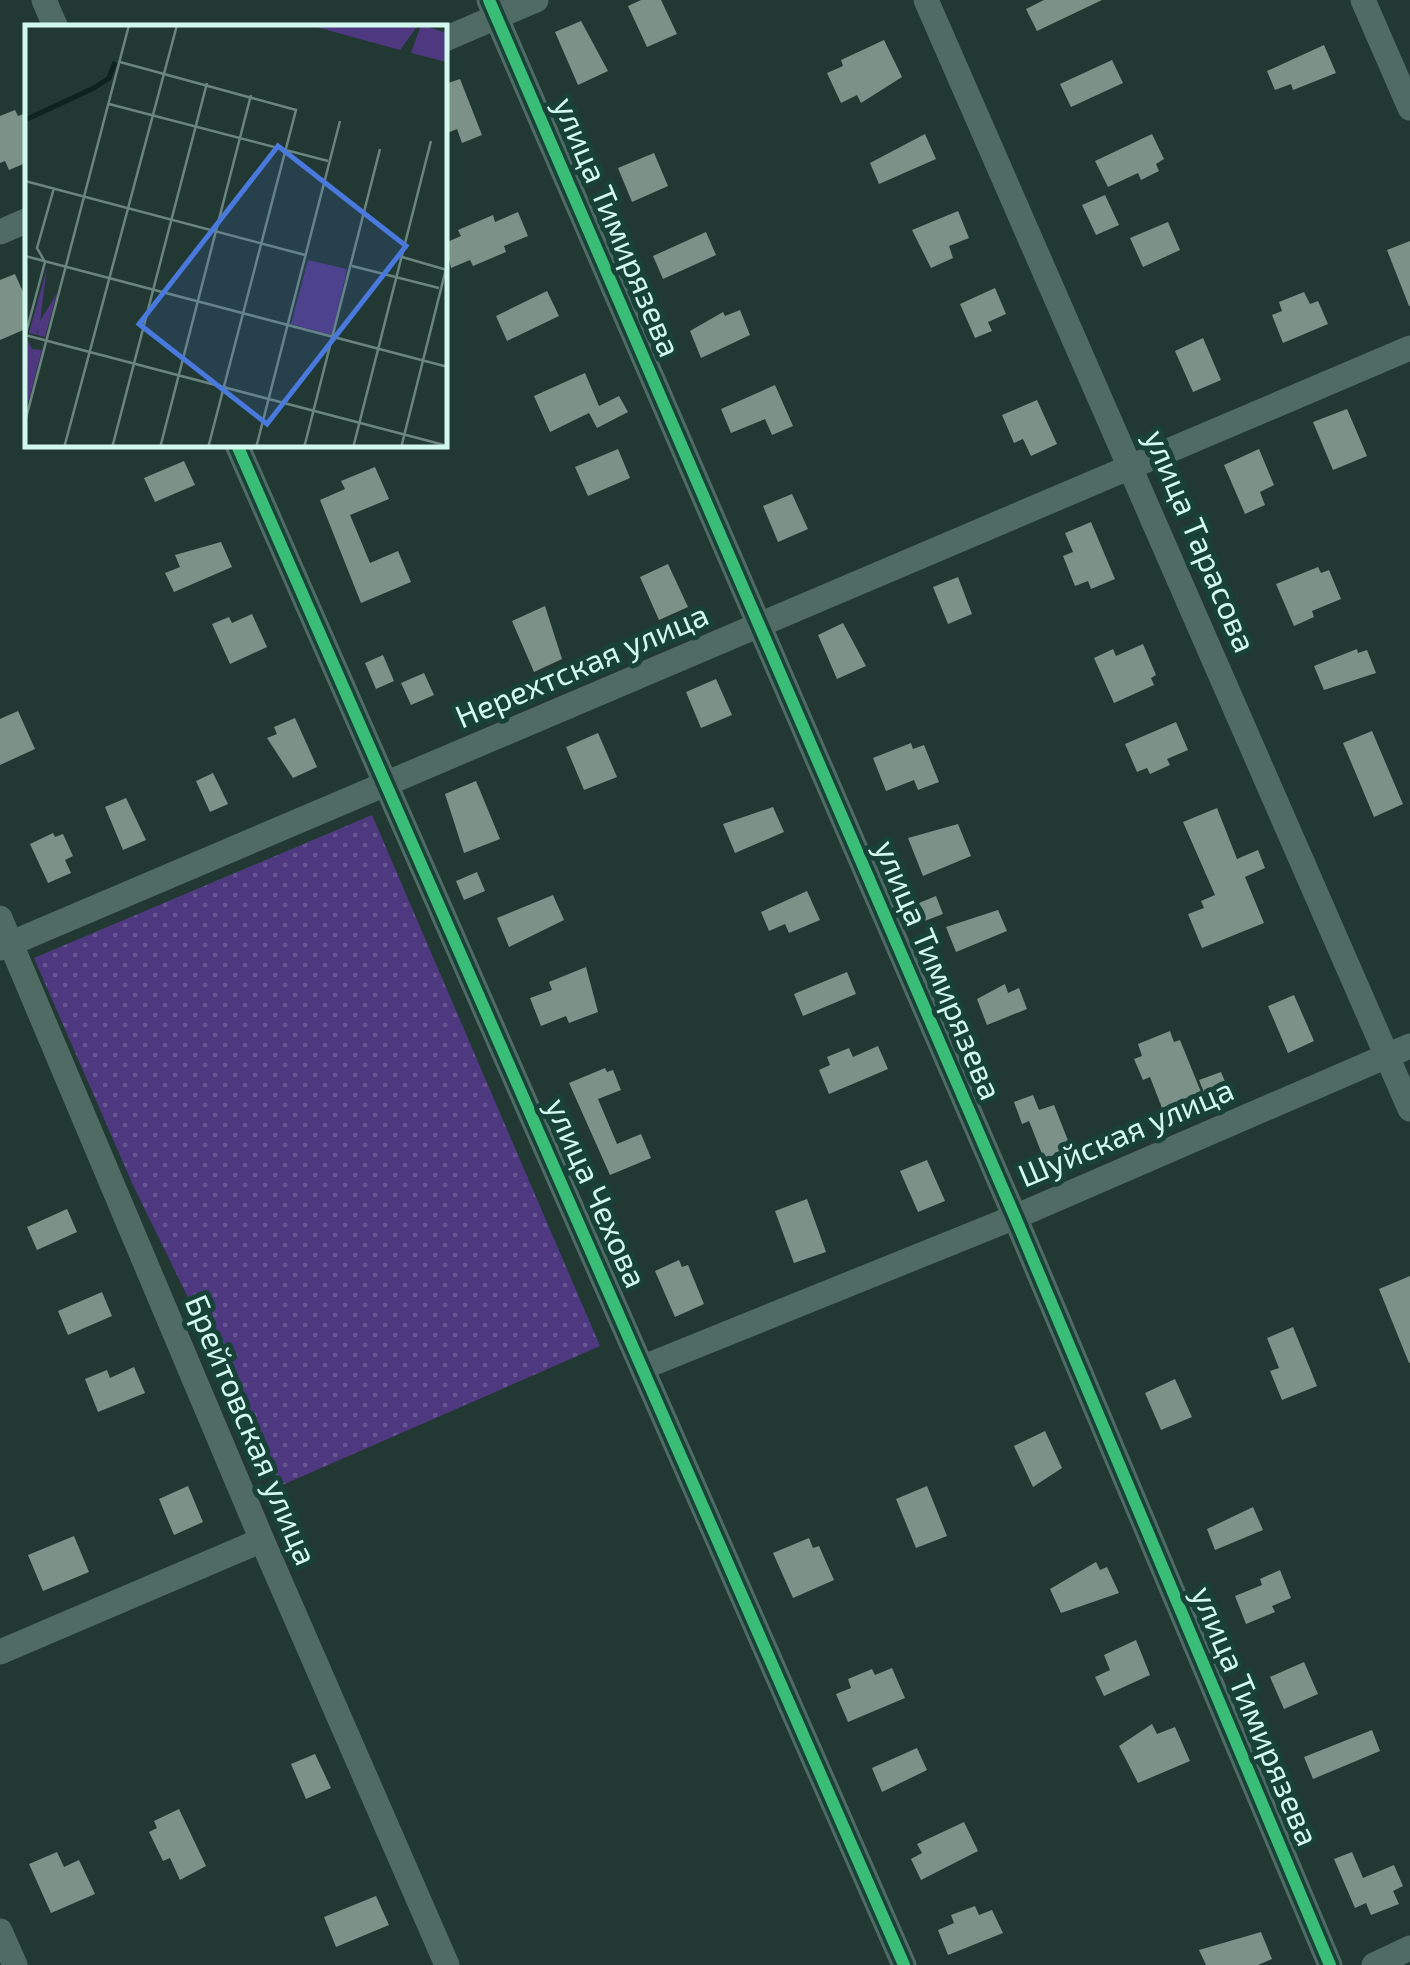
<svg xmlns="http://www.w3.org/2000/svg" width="1410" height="1965" viewBox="0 0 1410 1965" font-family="'Exo 2',sans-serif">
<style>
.garden{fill:url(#garden-dots)}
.building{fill:#7c9288}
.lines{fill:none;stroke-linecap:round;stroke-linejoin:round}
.minor{stroke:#506b64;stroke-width:25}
.cycleway-casing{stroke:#184238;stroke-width:19}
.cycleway{stroke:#3abd76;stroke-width:12}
.labels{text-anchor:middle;stroke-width:10;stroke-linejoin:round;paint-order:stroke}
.street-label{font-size:32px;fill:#d3f9ee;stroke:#184238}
.inset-river{fill:none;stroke:#0c241e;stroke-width:5}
.inset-road{fill:none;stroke:#69857e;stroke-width:2.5}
.view{fill:#4a79de;fill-opacity:0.15;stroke:#4a79de;stroke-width:5}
.inset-edge{fill:none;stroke:#d3f9ee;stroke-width:5}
</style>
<defs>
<pattern id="garden-dots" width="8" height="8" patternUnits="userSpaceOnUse" patternTransform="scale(2.5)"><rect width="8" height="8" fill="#4e3981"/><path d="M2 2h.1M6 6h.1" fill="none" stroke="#675693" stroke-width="1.8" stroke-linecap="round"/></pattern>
</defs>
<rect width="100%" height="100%" fill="#223833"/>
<!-- garden -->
<path class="garden" d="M372,815L600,1346L280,1486L133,1185L34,958Z"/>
<!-- building -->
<g class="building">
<path d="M641,0H661L677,34L647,47L628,6Z"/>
<path d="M1044,0H1102L1037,31L1026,9Z"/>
<path d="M581,21L608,71L578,85L555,32Z"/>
<path d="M884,40L902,77L861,103L857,95L841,103L827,73L843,66L841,60Z"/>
<path d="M1324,45L1336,73L1293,90L1291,84L1275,90L1267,71Z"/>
<path d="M1112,60L1123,83L1071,107L1060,84Z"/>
<path d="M460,79L482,135L462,143L457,129L445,134V84Z"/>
<path d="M15,110L18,116L28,112V162L9,170L5,161L0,163V116Z"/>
<path d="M925,134L936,159L879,184L870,163Z"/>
<path d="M1152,134L1164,159L1156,164L1159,171L1141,180L1138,173L1108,187L1095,161Z"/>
<path d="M654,153L668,186L632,202L618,168Z"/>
<path d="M1105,195L1119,225L1096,235L1082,205Z"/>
<path d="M958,211L969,238L949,246L953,258L931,268L912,230Z"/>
<path d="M518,212L528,236L504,246L506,252L473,266L470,260L451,268L445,243L461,236L458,230L493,215L495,222Z"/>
<path d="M1168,222L1180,250L1143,267L1130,238Z"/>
<path d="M706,232L716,255L663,279L653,256Z"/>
<path d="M1410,241V306H1409L1387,250Z"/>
<path d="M15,274L28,303V328L0,340V280Z"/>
<path d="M995,288L1006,314L988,322L992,331L975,338L960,304Z"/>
<path d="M547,291L559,316L507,341L496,316Z"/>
<path d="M1304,292L1310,304L1318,301L1328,324L1283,343L1272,315L1282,311L1279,302Z"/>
<path d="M740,310L750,335L701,358L690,331L723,312L725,316Z"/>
<path d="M1203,338L1221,380L1193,392L1175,351Z"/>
<path d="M585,373L599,406L619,396L628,412L597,428L589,413L550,432L534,396Z"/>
<path d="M775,385L793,426L772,435L765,419L731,433L721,409Z"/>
<path d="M1037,400L1057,444L1031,456L1023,439L1014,443L1002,415Z"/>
<path d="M1347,409L1367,456L1333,470L1313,422Z"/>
<path d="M618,449L630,478L588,496L575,467Z"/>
<path d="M1259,449L1274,485L1260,492L1265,505L1245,514L1224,465Z"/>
<path d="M184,461L195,485L155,502L144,478Z"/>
<path d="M375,467L389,499L350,515L370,563L398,551L411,582L361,603L320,500L345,489L341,481Z"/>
<path d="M792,494L808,529L778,542L763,506Z"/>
<path d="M1091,522L1115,579L1091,589L1088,581L1075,586L1063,556L1073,552L1065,533Z"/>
<path d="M221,542L232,567L174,592L165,573L180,567L175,555Z"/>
<path d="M668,564L688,607L659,620L640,577Z"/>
<path d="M1318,567L1321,573L1329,570L1341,599L1312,611L1314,617L1294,626L1276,584Z"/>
<path d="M958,577L972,614L948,624L933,587Z"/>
<path d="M545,606L562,659L534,672L512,621Z"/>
<path d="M252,614L267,647L230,664L212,624L229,617L232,623Z"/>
<path d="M843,623L866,666L837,679L818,635Z"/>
<path d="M1143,644L1156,675L1151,678L1154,685L1114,703L1094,658L1113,649L1116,656Z"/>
<path d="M1357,649L1358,653L1367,650L1376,673L1324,690L1314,666Z"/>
<path d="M383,655L394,681L376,689L365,663Z"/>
<path d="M424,673L434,695L411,705L401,683Z"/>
<path d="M716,679L732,715L701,728L686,692Z"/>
<path d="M18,711L35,749L0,765V719Z"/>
<path d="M295,718L317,767L293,778L267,738L277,734L274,727Z"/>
<path d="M1176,722L1188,750L1167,759L1170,765L1150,774L1147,768L1137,772L1125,744Z"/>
<path d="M1372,731L1403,804L1374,817L1343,743Z"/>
<path d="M598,733L617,777L584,790L566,747Z"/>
<path d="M911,743L913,749L924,745L939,782L918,790L914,780L886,791L873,758Z"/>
<path d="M213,773L228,804L210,812L196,781Z"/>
<path d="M476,781L500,839L464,853L445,794Z"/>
<path d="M126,798L146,840L123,850L105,807Z"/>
<path d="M773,807L784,832L735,853L723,824Z"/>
<path d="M1217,808L1237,859L1258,850L1265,868L1245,877L1264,923L1202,948L1188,914L1204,908L1201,901L1215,895L1183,822Z"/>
<path d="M958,824L971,856L923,876L908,838Z"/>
<path d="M53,833L55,837L63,834L73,856L65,860L71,873L48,883L30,844Z"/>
<path d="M477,872L485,891L464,900L456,881Z"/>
<path d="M807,891L820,920L789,933L785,924L769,931L761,912Z"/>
<path d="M553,895L564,920L509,947L497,918Z"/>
<path d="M936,896L943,914L922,922L914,905Z"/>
<path d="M998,910L1007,931L956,952L946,927Z"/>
<path d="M586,967L598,1012L569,1023L566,1016L541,1026L530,998L552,990L549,982Z"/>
<path d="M847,972L856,994L803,1016L794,994Z"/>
<path d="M1005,984L1008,993L1019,988L1027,1009L987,1025L977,999Z"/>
<path d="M1294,995L1314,1041L1288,1053L1268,1006Z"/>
<path d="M1170,1031L1174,1042L1180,1040L1201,1092L1162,1108L1150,1077L1143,1080L1134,1059L1142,1056L1138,1044Z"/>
<path d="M878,1046L888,1069L829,1094L819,1070L830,1065L827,1057L849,1048L853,1057Z"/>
<path d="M605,1068L607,1072L613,1070L621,1090L598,1099L617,1144L641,1134L651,1158L610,1175L569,1083Z"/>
<path d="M1221,1072L1229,1091L1207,1100L1199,1080Z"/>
<path d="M1033,1095L1039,1110L1054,1105L1071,1148L1044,1159L1029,1121L1022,1124L1014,1102Z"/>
<path d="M927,1160L945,1201L918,1212L900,1171Z"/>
<path d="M807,1199L826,1252L794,1263L775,1211Z"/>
<path d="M67,1209L77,1232L37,1250L27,1227Z"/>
<path d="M679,1260L682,1267L688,1265L704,1304L675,1317L655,1271Z"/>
<path d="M1410,1276V1363H1409L1379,1289Z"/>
<path d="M102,1292L112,1316L68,1335L58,1311Z"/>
<path d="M1293,1327L1317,1386L1282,1400L1270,1371L1279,1368L1267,1338Z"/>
<path d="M134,1367L145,1393L98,1412L85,1379L107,1370L110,1378Z"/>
<path d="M1175,1379L1192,1417L1161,1430L1145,1393Z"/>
<path d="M1045,1431L1062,1468L1033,1487L1014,1446Z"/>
<path d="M188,1486L203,1522L174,1535L159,1499Z"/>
<path d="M927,1486L947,1536L916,1548L896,1499Z"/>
<path d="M1253,1507L1263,1530L1215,1550L1207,1529Z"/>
<path d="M74,1536L89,1572L43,1591L28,1555Z"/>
<path d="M809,1538L813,1548L819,1546L834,1580L793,1598L773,1553Z"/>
<path d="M1096,1562L1100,1570L1107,1567L1119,1593L1061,1613L1050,1589Z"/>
<path d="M1280,1570L1291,1598L1272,1606L1275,1612L1246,1624L1235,1596L1262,1585L1260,1579Z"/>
<path d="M1136,1640L1150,1675L1104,1696L1095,1677L1110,1670L1104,1655Z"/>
<path d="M1304,1662L1318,1694L1284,1709L1270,1677Z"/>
<path d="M892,1668L905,1698L848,1722L836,1694L851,1688L848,1679L872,1669L875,1675Z"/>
<path d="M1152,1724L1157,1734L1175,1727L1190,1761L1138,1783L1119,1746Z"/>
<path d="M1372,1730L1380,1751L1313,1779L1304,1757Z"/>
<path d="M917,1748L927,1770L882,1792L872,1768Z"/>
<path d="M315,1754L331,1788L306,1799L291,1764Z"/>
<path d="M179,1809L206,1866L180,1880L170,1858L163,1861L149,1832L157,1828L154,1821Z"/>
<path d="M964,1822L978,1851L921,1880L911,1859L922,1853L917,1844Z"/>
<path d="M57,1852L64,1867L79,1860L95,1894L51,1913L29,1864Z"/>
<path d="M1352,1852L1363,1878L1394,1865L1403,1886L1393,1891L1399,1904L1371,1915L1366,1903L1355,1908L1334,1859Z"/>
<path d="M376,1896L389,1925L336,1947L324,1917Z"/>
<path d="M975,1906L979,1915L992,1910L1003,1933L948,1955L938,1930L954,1923L951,1915Z"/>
<path d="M1261,1932L1272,1959L1258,1965H1206L1199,1950Z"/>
</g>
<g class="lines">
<!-- minor -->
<g class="minor">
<path d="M44,0L56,28"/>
<path d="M489,0L1015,1217L1330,1965"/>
<path d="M926,0L1410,1109"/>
<path d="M1363,0L1410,108"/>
<path d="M445,39L536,0"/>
<path d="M0,232L28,220"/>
<path d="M237,445L904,1965"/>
<path d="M0,918L262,1540L447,1965"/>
<path d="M0,948L1410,348"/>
<path d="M644,1367L1015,1217L1410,1046"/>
<path d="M0,1652L262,1540"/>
<path d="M0,1931L15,1965"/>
<path d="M1374,1965L1410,1948"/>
</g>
<defs>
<g id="cycleway">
<path d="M489,0L1015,1217L1330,1965"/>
<path d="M237,445L904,1965"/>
</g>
</defs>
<!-- cycleway casing -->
<use href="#cycleway" class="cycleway-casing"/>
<!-- cycleway -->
<use href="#cycleway" class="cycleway"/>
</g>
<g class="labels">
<!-- street labels -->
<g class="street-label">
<text transform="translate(617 227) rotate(67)" y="11">улица Тимирязева</text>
<text transform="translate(1200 541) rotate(67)" y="11">улица Тарасова</text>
<text transform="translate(582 666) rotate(-23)" y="11">Нерехтская улица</text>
<text transform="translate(938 970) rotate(67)" y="11">улица Тимирязева</text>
<text transform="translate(1126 1133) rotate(-23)" y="11">Шуйская улица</text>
<text transform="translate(596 1193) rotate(66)" y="11">улица Чехова</text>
<text transform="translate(251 1430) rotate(67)" y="11">Брейтовская улица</text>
<text transform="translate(1255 1716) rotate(67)" y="11">улица Тимирязева</text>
</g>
</g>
<!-- overview -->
<g transform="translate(25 25)">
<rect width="422" height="422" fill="#223833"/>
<path d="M284,0H393L375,25ZM396,0L422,8V37L386,28ZM22,243L15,296L32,268L20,312L12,310L14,302L11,310L4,308ZM2,314L7,324L17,325L3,378Z" fill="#4e3981"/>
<path d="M283,235L322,244L307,310L266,299Z" fill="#4e3981"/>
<path class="inset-river" d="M0,95L69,63L84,53L90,37"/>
<path class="inset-road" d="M95,37L271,85L183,423M84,79L303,136M0,156L280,230M0,231L423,342M377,232L422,245M327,241L414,263M1,308L20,237L12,223L29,163M0,310L423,421M0,397L104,0M39,423L152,0M87,423L182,58M135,423L226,70M231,423L315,96M279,423L355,124M328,423L406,116M376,423L423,236"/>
<path class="view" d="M253,121L381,221L242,399L114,299Z"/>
<rect width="422" height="422" class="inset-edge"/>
</g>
</svg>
